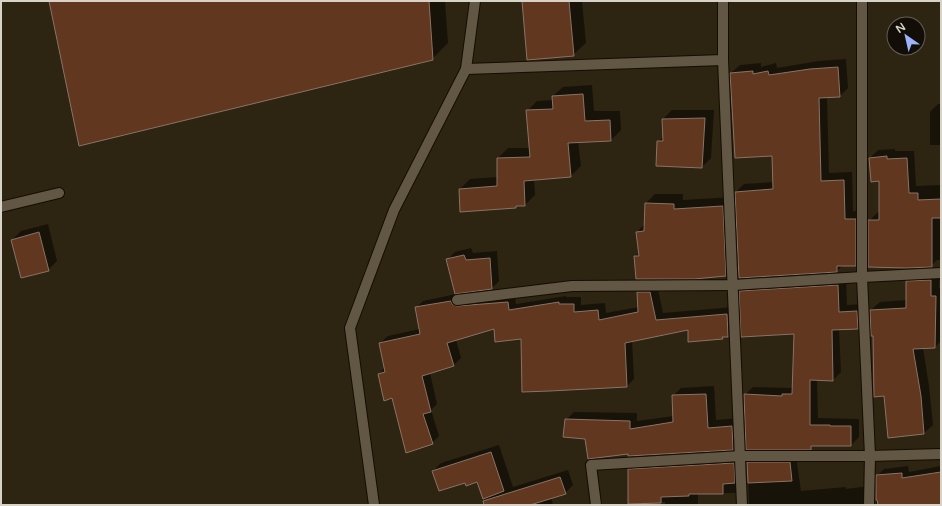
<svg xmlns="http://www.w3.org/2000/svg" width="942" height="506" viewBox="0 0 942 506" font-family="'Varela Round',sans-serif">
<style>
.shadow{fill:#0007}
.building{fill:#61371f;stroke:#897367}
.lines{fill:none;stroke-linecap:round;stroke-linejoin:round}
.minor-casing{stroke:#150d00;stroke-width:12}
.minor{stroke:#615744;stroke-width:10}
</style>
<rect width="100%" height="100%" fill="#2d2412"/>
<!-- shadow -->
<g class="shadow">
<path d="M50,1H445L448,43L432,59Z"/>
<path d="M523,1H582L586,43L573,55Z"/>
<path d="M846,59L848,88L840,96L827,97L829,173L852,172L853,211H863V257L855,265H843L837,271L736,192L744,184L774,182L773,155L731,73L740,65L761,63V67L776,63L777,68L819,61Z"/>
<path d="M592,85L594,111H620L621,130L611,140L578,142L581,166L571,176L534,179L535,195L525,205H518L516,207L460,189L470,179L498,177V158L508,148H530L527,111L537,101L553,100V96L563,87Z"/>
<path d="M938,104H941V145H930V112Z"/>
<path d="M672,110H714L711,158L702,167L657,165L658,142L664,136L663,119Z"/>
<path d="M895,149V151H914L916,186L941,185V260H937L931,266H870V220L878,212H880V180L870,158L878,150Z"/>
<path d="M655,194H683V200L732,197L735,266L725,275L635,256L640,252L637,232L645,224L646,203Z"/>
<path d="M48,224L57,261L48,270L12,240L21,231Z"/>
<path d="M471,248L473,253L497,251L499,281L492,288L457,293L459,297L515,295L516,304L566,296V297H581V305L605,303L606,313L639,307L638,292L645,285H657L663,313L734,307L735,329L728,336H724L722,338L688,329L632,340L634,379L627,386L523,391L522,338L495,328L456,340L461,358L453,366L430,373L437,404L431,410L439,436L432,443L379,374L385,367L380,343L388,336L420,329L416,308L423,301L456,294L448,259L455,252Z"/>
<path d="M940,272L939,288H941V341L935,347L923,348L929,386L933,425L924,433L885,395L874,335L871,310L880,302L907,300V282L916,273Z"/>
<path d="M846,278L847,305L864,304L865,320L857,328L839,329L841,372L833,380L817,379L818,418L859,419V437L851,445H814L810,448L745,395L753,387L789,388L793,387L795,333L740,292L748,284Z"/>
<path d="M714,386L716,420L740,418L741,441L733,449L629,453L586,438L566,420L574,412L637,413V421L674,416L673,396L681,388Z"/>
<path d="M499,445L513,487L568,470L573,485L565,493L551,497L553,505H486L478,481L466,482L433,471L441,463Z"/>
<path d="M742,455L743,484L735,493H698V505H665V502L629,503V470L638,461Z"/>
<path d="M755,456H796L801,491L846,487V489L869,486L870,501L876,505H749L748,463Z"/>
<path d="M908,466L909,472L941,466V505H876L877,476L884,469Z"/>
</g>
<!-- building -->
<g class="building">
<path d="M49,1H429L433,60L79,146Z"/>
<path d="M522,1H569L574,56L527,60Z"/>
<path d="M838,67L840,97L819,98L821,181L844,180L845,219H856V266H837V272L739,278L735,192L773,189L772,156L735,158L730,73L753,71V74L768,71L769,75L810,69Z"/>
<path d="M583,94L585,121L610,120L611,141L568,143L571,177L524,181L525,206H516V208L460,212L459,189L497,186V158L530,157L526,110L553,109L552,96Z"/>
<path d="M705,118L702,168L656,166L657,141H663L662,119Z"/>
<path d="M887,156V159L907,158L909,193H918V200L941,199V218H932V267L906,268L868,267V220H879V181L871,182L869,158Z"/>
<path d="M645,203L674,204V209L723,206L726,276L694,279H636L634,256H639L636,232L644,231Z"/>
<path d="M39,232L49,271L21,278L11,240Z"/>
<path d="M464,255L466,260L490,258L492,289L455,294L446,259Z"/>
<path d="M931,280V296H936L935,348L913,349L921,396L924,434L888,438L884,396L874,397L873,336H871L870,310L906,308V281Z"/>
<path d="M838,285L839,312L857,311L858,329L832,330L833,381L810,380V425H830V426H851V446H811V450H746L744,394L782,396V394H792L794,334L741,337L739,291Z"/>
<path d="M637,292H650L656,320L727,314L728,337H722L723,339L688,342V330L625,343L627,387L550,391L522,392L521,339L495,342L494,329L447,343L454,366L422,376L431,412L423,414L433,444L406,453L392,398L384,401L378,374L385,372L379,343L420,334L415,307L451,301L452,304L457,306L508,302L509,310L559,302V304H574V312L598,310L599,320L638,312Z"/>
<path d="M706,394L708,428L732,426L733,450L628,456V454L588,459L585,439L563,437L565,419L630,421V429L673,422L672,395Z"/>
<path d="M491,452L504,491L483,499L477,482L466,486L465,483L439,491L432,471Z"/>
<path d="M747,462H790L792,481L748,483Z"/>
<path d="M734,463L735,483L723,484V494H689V496L661,497V503L628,504V469Z"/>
<path d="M941,472V505H878L877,500H876V475L902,473V478Z"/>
<path d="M560,477L566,494L530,505H484L483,501Z"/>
</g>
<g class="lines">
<defs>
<g id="minor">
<path d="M862,1V277L941,273"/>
<path d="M723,60L742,505"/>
<path d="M466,69L723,60V1"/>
<path d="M1,207L59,193"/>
<path d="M457,300L572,286L733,285L862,277L870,456L941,454"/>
<path d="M374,505L350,328L394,210L466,69L475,1"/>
<path d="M596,505L591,465L741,456H870L869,505"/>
</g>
</defs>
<!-- minor casing -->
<use href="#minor" class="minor-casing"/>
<!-- minor -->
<use href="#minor" class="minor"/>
</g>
<!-- border -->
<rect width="942" height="506" fill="none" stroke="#d8d3c8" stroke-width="4"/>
<!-- north arrow -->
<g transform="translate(906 36) rotate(326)"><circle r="19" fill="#120e07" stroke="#615d54"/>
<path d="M0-3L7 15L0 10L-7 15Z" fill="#9db4fd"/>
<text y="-6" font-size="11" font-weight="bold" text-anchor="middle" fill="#d8d3c8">N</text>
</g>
</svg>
